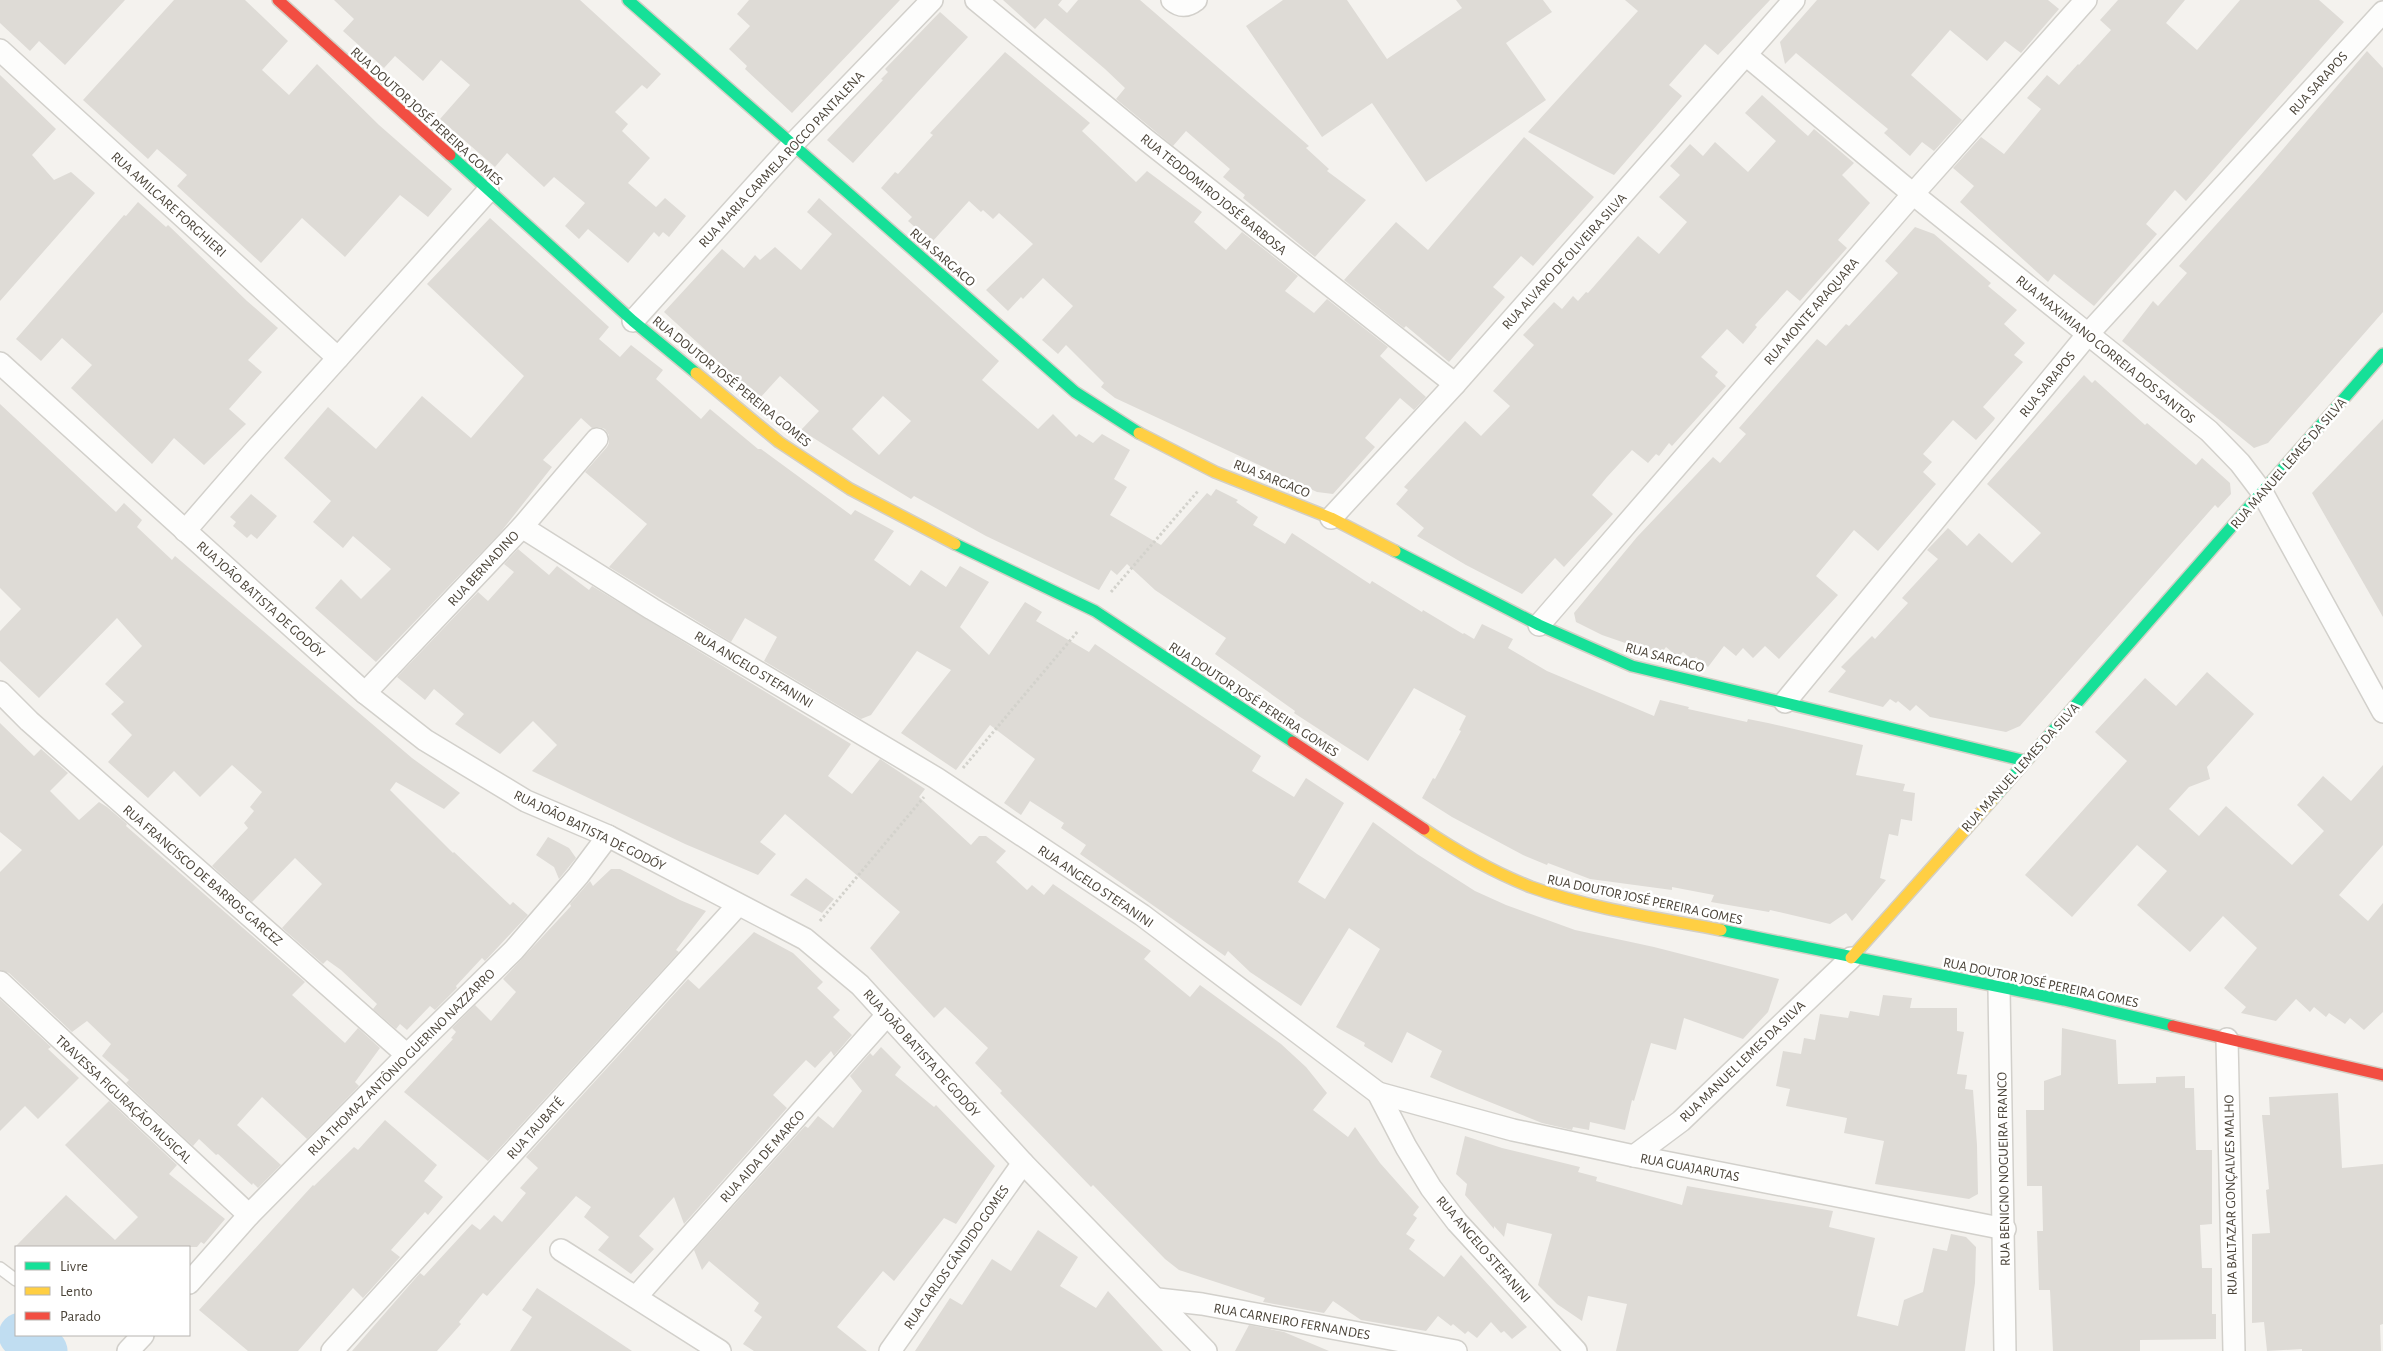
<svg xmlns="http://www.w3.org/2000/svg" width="2383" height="1351" viewBox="0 0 2383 1351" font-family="'Alegreya Sans',sans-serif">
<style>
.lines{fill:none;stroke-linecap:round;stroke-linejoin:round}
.river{stroke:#c0ddf1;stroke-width:45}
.building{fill:#dedbd6;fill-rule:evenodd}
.lane-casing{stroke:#d2d0cb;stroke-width:14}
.street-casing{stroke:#d2d0cb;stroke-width:24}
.fast-casing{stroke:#d3cfc5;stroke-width:14}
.slow-casing{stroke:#d3cfc5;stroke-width:14}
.jam-casing{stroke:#d3cfc5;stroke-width:14}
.path{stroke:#d3d2cc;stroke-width:3;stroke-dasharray:2.5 2.5;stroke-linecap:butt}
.lane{stroke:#fdfdfc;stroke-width:11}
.street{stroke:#fdfdfc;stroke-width:21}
.fast{stroke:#16e098;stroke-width:11}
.slow{stroke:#ffcf43;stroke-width:11}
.jam{stroke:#f24e42;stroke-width:11}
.labels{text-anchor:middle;stroke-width:5;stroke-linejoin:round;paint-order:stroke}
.street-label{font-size:14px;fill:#4b4439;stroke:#fff}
</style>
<rect width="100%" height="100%" fill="#f4f2ee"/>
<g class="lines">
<!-- river -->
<path class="river" d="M21,1335L45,1351"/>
</g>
<!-- building -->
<g class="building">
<path d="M0,0H125L65,65L39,41L30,51L0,23Z"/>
<path d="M174,0H245L288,41L262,70L289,95L317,64L379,125L452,189L428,217L400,195L345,257L302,218L261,263L177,186L187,175L157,149L148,159L83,100Z"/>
<path d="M334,0H580L661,74L647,89L642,85L615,112L628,124L622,131L650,158L628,183L656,207L665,198L686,216L669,237L663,232L659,237L654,232L628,263L588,229L579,239L565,226L585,203L554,177L544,187L507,153L495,167L440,119L470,85L441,60L423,81L395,56L384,68L343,31L354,19Z"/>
<path d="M749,0H900L792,113L745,69L747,66L729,49L750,26L737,14Z"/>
<path d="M1003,0H1062L1058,5L1067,13L1078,0H1140L1309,146L1306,148L1329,169L1327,171L1366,200L1315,257L1243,198L1245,195L1223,177L1230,169L1186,131L1173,146L1116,99L1125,88L1105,69L1045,18L1035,29Z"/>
<path d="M1283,0H1347L1387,59L1462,8L1456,0H1543L1552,12L1506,43L1546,100L1426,182L1372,103L1322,137L1246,26Z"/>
<path d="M1625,0H1770L1718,55L1705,44L1669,85L1682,96L1614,175L1528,132L1638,11Z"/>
<path d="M1817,0H2048L2059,9L2021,53L2005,41L1987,61L1950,30L1911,75L1962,120L1934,151L1922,142L1910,156L1884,133L1888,129L1796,53L1785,64L1780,42Z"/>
<path d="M2118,0H2185L2166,23L2197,50L2240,0H2319L2344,22L2186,201L2175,190L2146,224L2157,234L2094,306L2054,274L2048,282L1960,202L1974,186L1953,168L1981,137L2004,154L2041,109L2027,98L2047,75L2059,85L2078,64L2079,65L2111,30L2100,20Z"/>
<path d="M940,12L968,37L853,163L827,140L883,80L881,79L888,72L885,69Z"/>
<path d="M2367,51L2383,68V312L2268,443L2254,448L2122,341L2153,301L2158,306L2187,273L2179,266L2259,177Z"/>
<path d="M1005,52L1090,123L1082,131L1136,182L1147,171L1202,212L1194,222L1226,250L1242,232L1298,276L1285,291L1314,313L1327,299L1388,347L1380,356L1426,397L1414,410L1400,398L1365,438L1375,447L1333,494L1317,492L1115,398L1101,387L1104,383L1066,345L1058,354L1042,340L1073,306L1043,278L1023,299L1021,297L1008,311L986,290L1033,244L999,213L993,219L983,210L981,212L969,201L932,242L908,221L912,217L881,188L895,172L898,174L933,135L930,133Z"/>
<path d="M0,75L56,129L32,155L54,180L71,172L95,193L0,301Z"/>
<path d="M1762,95L1808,136L1814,129L1854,163L1842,175L1870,203L1838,240L1847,248L1800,301L1787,290L1755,325L1757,327L1743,344L1727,329L1701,357L1718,372L1715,376L1726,386L1672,446L1669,443L1659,456L1656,454L1648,463L1632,450L1607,477L1592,495L1613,514L1564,567L1555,558L1522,594L1466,565L1417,536L1424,528L1396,504L1408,490L1404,487L1465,421L1481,436L1510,406L1493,391L1534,345L1523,335L1554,302L1562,309L1573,296L1578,301L1586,292L1588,293L1638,236L1659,254L1687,222L1659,197L1680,175L1670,166L1690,144L1703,156L1715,142L1748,172L1776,141L1745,113Z"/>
<path d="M1524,137L1594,197L1533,266L1521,256L1493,287L1505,297L1449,362L1406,326L1404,328L1344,280L1396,222L1428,250Z"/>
<path d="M819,198L999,361L982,380L1038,429L1053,414L1076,437L1079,434L1093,443L1102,434L1130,450L1114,479L1127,487L1110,515L1161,545L1207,493L1211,496L1216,489L1238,500L1236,502L1258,517L1253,525L1285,544L1292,533L1370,584L1372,581L1422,612L1423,610L1463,634L1464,633L1474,639L1482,624L1513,639L1508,648L1547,671L1654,716L1660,700L1689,707L1688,709L1747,722L1748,719L1768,723L1863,745L1856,775L1905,784L1903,791L1915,793L1912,821L1901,819L1898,836L1889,834L1880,878L1886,880L1852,921L1846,913L1830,924L1770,910L1769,912L1711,902L1714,895L1672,887V890L1590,879L1548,863L1547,865L1523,855L1452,817L1422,798L1433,778L1435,779L1461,731L1459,730L1466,716L1414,688L1368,761L1294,713L1295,711L1215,654L1226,638L1155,590L1127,564L1117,575L1111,570L1099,590L986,536L914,496L911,499L867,472L801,430L819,411L780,376L759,399L664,312L722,249L744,268L755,255L760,260L775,247L801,270L832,234L807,212ZM883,396L911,421L879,455L852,429Z"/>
<path d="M138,202L166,227L168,225L247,301L278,328L248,360L262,372L229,409L246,424L204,465L174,438L152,464L71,388L92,365L62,338L41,361L16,339L124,215L126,216Z"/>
<path d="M490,218L609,327L599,339L620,357L631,345L663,370L656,379L701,419L710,409L758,449H761L851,515L855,510L894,531L874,560L910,586L921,570L946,587L960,566L989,582L960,627L989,655L1025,602L1042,612L1036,621L1089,652L1095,644L1261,756L1252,771L1294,797L1306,778L1344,803L1298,882L1325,899L1373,822L1417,854L1475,891L1506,905L1575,930L1654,947L1779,979L1768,1012L1743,1039L1684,1018L1676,1050L1651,1043L1634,1101L1632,1100L1625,1130L1590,1122L1589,1130L1573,1127L1572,1130L1542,1123L1457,1089L1430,1077L1442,1051L1407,1032L1392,1063L1364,1046L1365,1043L1336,1027L1380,949L1349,928L1301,1006L1250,972L1228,951L1225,956L1080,854L1086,845L1061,828L1064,823L1030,801L1021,815L1004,803L1035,759L990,725L956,770L901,733L951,670L917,651L871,715L861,719L764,661L777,637L745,618L731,642L609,567L647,524L585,472L607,447L609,443V435L605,429L599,427L592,428L581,418L543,460L552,467L500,533L376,662L315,608L341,579L361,599L391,569L353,536L343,548L313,522L331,501L284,458L328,407L376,449L422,396L471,438L524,376L427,284Z"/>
<path d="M1915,227L1934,234L1991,283L1988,286L2017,310L2004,324L2025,343L2014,355L2023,362L1983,407L1995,418L1994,420L1976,440L1953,420L1923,454L1932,462L1923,472L1936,484L1878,551L1854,530L1816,576L1838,595L1779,659L1765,646L1753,658L1743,648L1736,656L1724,646L1708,667L1696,657L1693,660L1683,652L1678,657L1666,647L1660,655L1602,635L1576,622L1574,613L1637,537L1713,457L1720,463L1746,434L1739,428L1817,339L1826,346L1846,324L1849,326L1898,273L1885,261Z"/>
<path d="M2084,375L2092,383L2095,380L2145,425L2147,423L2196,465L2202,458L2230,483L2231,494L2218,508L2215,505L2020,726L2006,732L1930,717L1916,705L1910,711L1898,701L1896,703L1890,699L1883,707L1828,692L1846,671L1841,667L1872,636L1875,639L1908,603L1902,598L1938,559L1927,550L1948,528L1967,546L1979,533L2012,563L2041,533L1987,484Z"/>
<path d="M0,404L116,512L124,503L142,520L137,527L172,560L175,556L412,758L460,793L444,809L396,782L390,790L453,853L454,852L510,905L513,902L528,915L485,961L482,958L456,986L457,988L435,1010L430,1006L407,1030L400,1024L396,1029L373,1009L377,1004L341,970L327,960L323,964L282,928L322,884L295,858L252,902L212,866L248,828L244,823L254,811L250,807L262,792L232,765L200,797L174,771L148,798L108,762L132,735L111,714L124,702L105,684L142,646L117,618L39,698L0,661V631L21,609L0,588Z"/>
<path d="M2383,419V617L2312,493Z"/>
<path d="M251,494L277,516L257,539L251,534L247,538L233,526L236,522L230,517Z"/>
<path d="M518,549L549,575L557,566L589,590L592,586L851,744L828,776L852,794L880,759L925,789L919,797L971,845L979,836H986L1006,851L996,862L1027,890L1032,885L1044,895L1053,884L1151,951L1144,959L1190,997L1200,985L1281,1044L1306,1067L1327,1093L1313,1110L1348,1137L1355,1127L1380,1163L1419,1207L1413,1215L1417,1218L1406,1234L1415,1240L1409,1249L1444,1277L1461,1255L1527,1327L1512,1339L1504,1331L1501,1333L1491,1322L1477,1338L1468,1331L1465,1334L1453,1324L1451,1326L1438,1316L1426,1331L1361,1320L1333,1301L1324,1313L1263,1302L1265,1298L1179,1270L1165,1259L1093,1185L1091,1187L1000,1093L1002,1091L975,1063L988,1048L945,1007L934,1018L886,966L870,948L900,912L785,814L760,842L776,854L758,875L685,844L532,771L557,745L533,721L500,754L455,724L464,714L434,689L425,700L397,677L478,592L488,601L514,572L504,564Z"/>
<path d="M2207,672L2254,714L2207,767L2210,779L2189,787L2169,809L2199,836L2226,806L2292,865L2324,831L2297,805L2323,776L2351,801L2383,765V845L2339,895L2368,921L2383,903V1012L2364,1030L2350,1018L2345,1024L2329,1013L2326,1017L2314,1007L2310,1012L2296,999L2276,1021L2241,1013L2246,1007L2224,988L2257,948L2223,916L2190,952L2137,905L2167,871L2137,845L2072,917L2025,875L2127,761L2095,732L2145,678L2176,706Z"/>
<path d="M0,723L34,756L41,749L68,773L50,791L79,820L99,802L107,807L127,824L126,826L305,982L292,995L345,1043L358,1028L380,1048L355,1082L359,1086L307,1139L262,1097L237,1125L281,1165L258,1188L253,1183L252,1185L218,1154L216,1155L199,1139L193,1146L126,1083L129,1080L102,1056L111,1044L87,1021L72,1032L9,973L0,970V872L22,850L0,832Z"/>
<path d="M548,837L569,848L576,858L559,879L554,867L536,855Z"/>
<path d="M611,869H620L680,900L706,911L676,950L679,952L488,1161L404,1092L453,1039L451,1038L456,1032L452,1028L475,1005L491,1021L516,992L503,979L571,906L570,904L590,881L593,886Z"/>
<path d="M806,878L834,899L822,913L790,895Z"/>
<path d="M754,932L793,953L823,982L817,988L840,1010L833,1017L852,1035L834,1056L831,1051L815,1068L806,1060L773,1095L787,1108L684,1224L674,1197L639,1236L654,1249L631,1274L598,1250L609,1237L584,1217L591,1207L576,1196L487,1296L483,1293L459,1322L461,1324L437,1351H352L420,1273L424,1276L472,1224L480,1230L494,1215L502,1222L526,1193L520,1188L538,1168L526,1157L688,979L699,989Z"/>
<path d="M1883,995L1912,998L1910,1008H1957V1031L1964,1032L1957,1074L1967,1075L1965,1089L1973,1090L1977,1145L1978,1194L1969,1199L1875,1184L1884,1141L1844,1133L1847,1118L1786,1106L1790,1089L1776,1086L1783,1051L1801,1054L1804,1038L1815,1040L1820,1014L1848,1018L1850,1011L1879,1016Z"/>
<path d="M0,999L51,1047L48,1049L79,1078L38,1119L25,1106L0,1131Z"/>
<path d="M2062,1028L2116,1040L2118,1084L2156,1083V1077L2185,1076V1088H2194L2196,1150H2212V1224L2200,1225L2202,1268H2212V1314H2216V1339L2140,1340V1351H2053L2050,1290H2039L2037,1231H2043L2042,1186H2027L2026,1110H2044V1081L2061,1075Z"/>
<path d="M881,1047L901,1067L895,1075L934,1107L936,1105L995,1166L956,1224L944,1218L894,1281L883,1271L837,1327L867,1351H754L743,1344L762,1317L754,1311L759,1303L709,1261L702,1270L694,1250L805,1126L808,1128L818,1116L833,1128L862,1091L850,1076L870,1053L873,1056Z"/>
<path d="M2338,1093L2342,1168L2383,1164V1324L2380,1325L2381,1351H2302V1349L2267,1351L2264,1322L2252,1323V1234L2270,1233L2266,1190L2269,1189L2262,1115H2270L2269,1097Z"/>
<path d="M109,1101L177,1165L169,1174L225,1219L204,1244L201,1242L197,1247H15L66,1195L115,1240L138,1217L65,1145Z"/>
<path d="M385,1120L437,1165L424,1181L443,1197L428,1215L425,1212L391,1250L400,1257L363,1298L353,1288L298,1351H248L199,1310L313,1185L314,1186L354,1147L358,1150Z"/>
<path d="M1465,1136L1502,1148L1580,1167L1578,1172L1597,1177L1596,1181L1682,1205L1687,1186L1833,1211L1829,1227L1875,1238L1857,1316L1898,1326L1904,1300L1923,1292L1933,1248L1947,1251L1951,1234L1966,1237L1976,1247L1975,1283L1965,1351H1616L1627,1304L1588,1296L1582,1321L1557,1304L1538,1285L1552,1234L1507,1223L1504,1237L1494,1226V1229L1465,1195L1467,1184L1456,1174Z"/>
<path d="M1038,1230L1078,1257L1060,1286L1096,1308L1108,1291L1163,1351H915L950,1298L962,1305L992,1259L1011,1271Z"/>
<path d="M537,1288L632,1351H510L532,1317L522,1310Z"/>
<path d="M1249,1325L1284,1332L1329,1351H1235Z"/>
</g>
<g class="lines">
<defs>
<path id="lane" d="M0,1268L16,1280"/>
<g id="street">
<path d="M976,0L1145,139L1455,384"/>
<path d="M1172,0C1180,7 1187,7 1196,0"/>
<path d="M0,50L338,358"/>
<path d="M1746,55L1913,194L2209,431L2240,463L2262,492L2383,712"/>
<path d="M633,321L792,145L932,0"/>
<path d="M0,363L365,693L425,740L526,801L608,836L805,939L860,985L1023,1163L1206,1351"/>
<path d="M1331,518L1455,384L1794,0"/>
<path d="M522,527L652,609L936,778L1142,915L1378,1093L1406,1147L1431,1188L1457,1222L1576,1351"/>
<path d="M185,531L257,448L488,191"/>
<path d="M1539,625L1913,194L2086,0"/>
<path d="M0,692L29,721L407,1055"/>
<path d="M365,693L522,527L597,439"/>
<path d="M1785,702L2088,334L2383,12"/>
<path d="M0,982L249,1215"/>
<path d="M1999,988L2005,1351"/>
<path d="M2227,1039L2234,1351"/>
<path d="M1378,1093L1513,1130L1634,1156L2005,1229"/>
<path d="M1634,1156L1681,1121L1851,958"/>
<path d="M561,1250L720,1351"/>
<path d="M189,1283L249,1215L407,1055L514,950L578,876L608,836"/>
<path d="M636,1297L887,1015"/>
<path d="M1158,1299L1202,1304L1456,1351"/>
<path d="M128,1351L143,1335"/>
<path d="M332,1351L738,905"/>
<path d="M890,1351L1023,1163"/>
</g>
<g id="fast">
<path d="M628,0L1075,392L1139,433"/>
<path d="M450,155L633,321L696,373"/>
<path d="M955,544L1095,611L1293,742"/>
<path d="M1395,551L1539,625L1632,666L2026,761"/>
<path d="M1993,799L2383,354"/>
<path d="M1721,930L2064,1000L2173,1026"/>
</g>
<g id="slow">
<path d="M696,373L779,442L850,489L955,544"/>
<path d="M1139,433L1215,472L1331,518L1395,551"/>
<path d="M1424,829C1458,852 1493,872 1531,887C1592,909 1658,918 1721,930"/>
<path d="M1851,958L1993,799"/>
</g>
<g id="jam">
<path d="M278,0L450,155"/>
<path d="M1293,742L1424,829"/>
<path d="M2173,1026L2383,1075"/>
</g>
</defs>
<!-- lane casing -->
<use href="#lane" class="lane-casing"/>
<!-- street casing -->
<use href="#street" class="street-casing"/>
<!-- fast casing -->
<use href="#fast" class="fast-casing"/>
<!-- slow casing -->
<use href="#slow" class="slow-casing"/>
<!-- jam casing -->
<use href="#jam" class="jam-casing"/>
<!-- path -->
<g class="path">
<path d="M1111,592L1198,491"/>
<path d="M963,768L1078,631"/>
<path d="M820,921L924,797"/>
</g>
<!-- lane -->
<use href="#lane" class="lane"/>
<!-- street -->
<use href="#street" class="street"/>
<!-- fast -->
<use href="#fast" class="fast"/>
<!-- slow -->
<use href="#slow" class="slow"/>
<!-- jam -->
<use href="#jam" class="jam"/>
</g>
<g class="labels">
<!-- street labels -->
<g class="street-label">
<text transform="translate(2318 83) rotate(-48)" y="5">RUA SARAPOS</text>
<text transform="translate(427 116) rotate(42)" y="5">RUA DOUTOR JOSÉ PEREIRA GOMES</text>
<text transform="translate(781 159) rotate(-47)" y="5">RUA MARIA CARMELA ROCCO PANTALENA</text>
<text transform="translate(1214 194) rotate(39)" y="5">RUA TEODOMIRO JOSÉ BARBOSA</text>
<text transform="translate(169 204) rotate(42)" y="5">RUA AMILCARE FORGHIERI</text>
<text transform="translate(943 257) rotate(41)" y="5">RUA SARGACO</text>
<text transform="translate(1564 261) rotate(-48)" y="5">RUA ALVARO DE OLIVEIRA SILVA</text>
<text transform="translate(1811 311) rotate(-49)" y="5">RUA MONTE ARAQUARA</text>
<text transform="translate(2106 349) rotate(39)" y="5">RUA MAXIMIANO CORREIA DOS SANTOS</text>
<text transform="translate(732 381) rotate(39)" y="5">RUA DOUTOR JOSÉ PEREIRA GOMES</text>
<text transform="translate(2047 384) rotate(-51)" y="5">RUA SARAPOS</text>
<text transform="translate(2288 463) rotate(-49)" y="5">RUA MANUEL LEMES DA SILVA</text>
<text transform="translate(1272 478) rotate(22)" y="5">RUA SARGACO</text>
<text transform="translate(483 568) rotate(-47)" y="5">RUA BERNADINO</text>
<text transform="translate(261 599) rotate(42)" y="5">RUA JOÃO BATISTA DE GODÓY</text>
<text transform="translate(1665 657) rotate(15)" y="5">RUA SARGACO</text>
<text transform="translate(754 669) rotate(31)" y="5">RUA ANGELO STEFANINI</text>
<text transform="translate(1254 699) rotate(33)" y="5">RUA DOUTOR JOSÉ PEREIRA GOMES</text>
<text transform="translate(2020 767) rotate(-48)" y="5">RUA MANUEL LEMES DA SILVA</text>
<text transform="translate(590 830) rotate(26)" y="5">RUA JOÃO BATISTA DE GODÓY</text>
<text transform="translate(203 875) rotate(41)" y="5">RUA FRANCISCO DE BARROS GARCEZ</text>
<text transform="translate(1096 886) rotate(34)" y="5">RUA ANGELO STEFANINI</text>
<text transform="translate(1645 899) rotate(12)" y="5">RUA DOUTOR JOSÉ PEREIRA GOMES</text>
<text transform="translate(2041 982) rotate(12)" y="5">RUA DOUTOR JOSÉ PEREIRA GOMES</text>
<text transform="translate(922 1053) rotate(48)" y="5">RUA JOÃO BATISTA DE GODÓY</text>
<text transform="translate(1742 1061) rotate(-44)" y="5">RUA MANUEL LEMES DA SILVA</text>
<text transform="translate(401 1062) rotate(-45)" y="5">RUA THOMAZ ANTÔNIO GUERINO NAZZARRO</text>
<text transform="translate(124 1099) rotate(43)" y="5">TRAVESSA FIGURAÇÃO MUSICAL</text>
<text transform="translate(535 1128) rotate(-48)" y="5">RUA TAUBATÉ</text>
<text transform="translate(762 1156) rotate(-48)" y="5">RUA AIDA DE MARCO</text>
<text transform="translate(1690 1167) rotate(11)" y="5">RUA GUAJARUTAS</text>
<text transform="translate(2003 1169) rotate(-91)" y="5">RUA BENIGNO NOGUEIRA FRANCO</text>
<text transform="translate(2230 1195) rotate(-91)" y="5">RUA BALTAZAR GONÇALVES MALHO</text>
<text transform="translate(1484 1249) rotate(49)" y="5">RUA ANGELO STEFANINI</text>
<text transform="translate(956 1257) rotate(-55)" y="5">RUA CARLOS CÂNDIDO GOMES</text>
<text transform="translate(1292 1321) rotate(10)" y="5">RUA CARNEIRO FERNANDES</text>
</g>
</g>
<!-- legend -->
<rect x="15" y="1246" width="175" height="90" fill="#ffffff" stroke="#b7b4b0"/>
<rect x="25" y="1262" width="25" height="8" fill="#16e098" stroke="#b7b4b0"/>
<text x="60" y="1271" font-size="15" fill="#4b4439">Livre</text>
<rect x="25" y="1287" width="25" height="8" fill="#ffcf43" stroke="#b7b4b0"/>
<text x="60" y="1296" font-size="15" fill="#4b4439">Lento</text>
<rect x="25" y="1312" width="25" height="8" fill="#f24e42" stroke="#b7b4b0"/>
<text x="60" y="1321" font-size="15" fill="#4b4439">Parado</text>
</svg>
